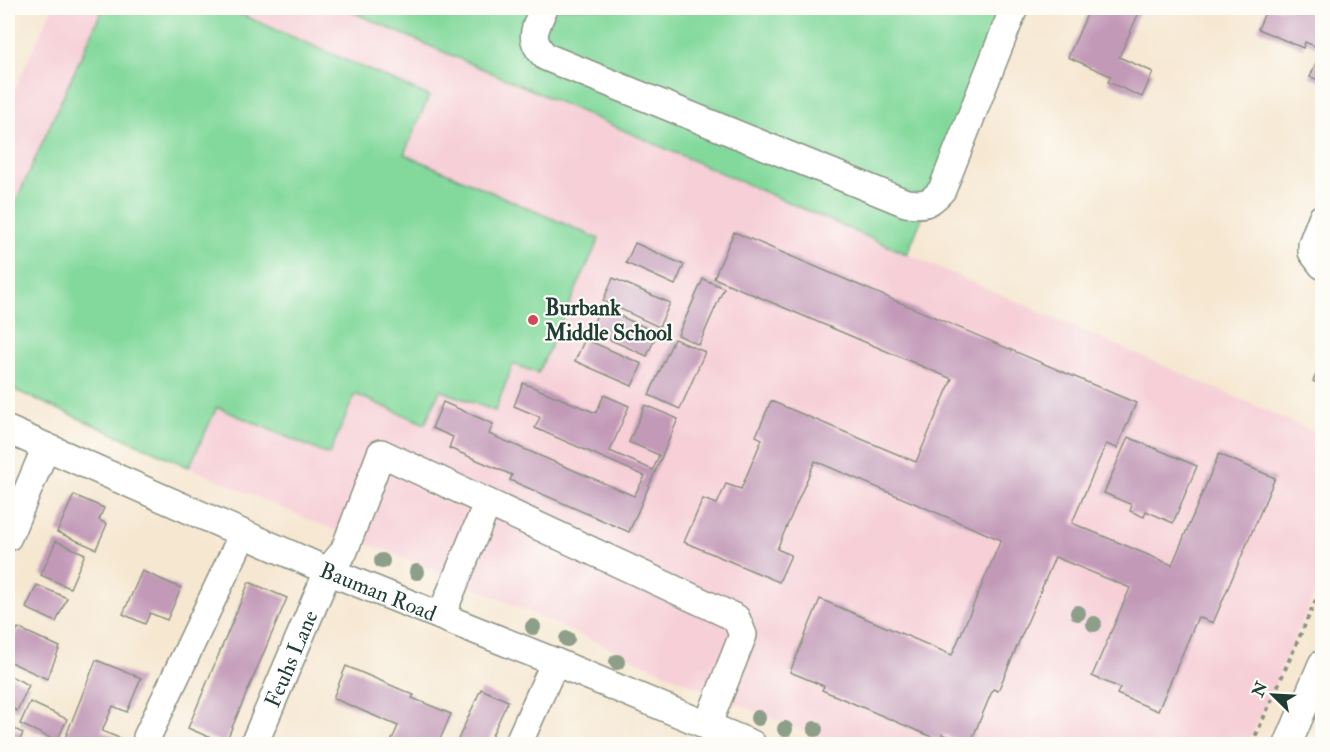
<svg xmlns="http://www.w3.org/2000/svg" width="1330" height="752" viewBox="0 0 1330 752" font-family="'IM FELL Double Pica',serif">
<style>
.built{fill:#f6cfd7}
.green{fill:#83d99c;stroke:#518b68;stroke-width:1.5}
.building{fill:#c29ab8}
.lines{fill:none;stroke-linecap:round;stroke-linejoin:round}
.minor-casing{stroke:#8a9282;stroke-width:30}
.path{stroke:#8a9282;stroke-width:4;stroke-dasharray:4.5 4.5;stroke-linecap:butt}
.minor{stroke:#fff;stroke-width:27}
.tree{fill:#8e9f89}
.poi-dot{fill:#d1495b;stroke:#fdfcf7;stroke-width:2}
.labels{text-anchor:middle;stroke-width:4.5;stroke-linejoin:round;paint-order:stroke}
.poi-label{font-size:22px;font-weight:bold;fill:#1f3d34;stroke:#fdfcf7;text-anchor:start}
.street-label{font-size:22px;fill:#1f3d34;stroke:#fdfcf7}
</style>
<rect width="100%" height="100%" fill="#fdfcf7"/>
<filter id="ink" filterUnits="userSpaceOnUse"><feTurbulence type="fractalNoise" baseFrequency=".0167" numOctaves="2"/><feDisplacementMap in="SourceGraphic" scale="12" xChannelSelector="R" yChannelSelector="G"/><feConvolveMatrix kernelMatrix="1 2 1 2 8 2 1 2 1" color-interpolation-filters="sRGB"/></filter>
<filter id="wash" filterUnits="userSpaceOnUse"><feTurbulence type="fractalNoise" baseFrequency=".008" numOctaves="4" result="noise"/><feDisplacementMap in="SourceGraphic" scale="24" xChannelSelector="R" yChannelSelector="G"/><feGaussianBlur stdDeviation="1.35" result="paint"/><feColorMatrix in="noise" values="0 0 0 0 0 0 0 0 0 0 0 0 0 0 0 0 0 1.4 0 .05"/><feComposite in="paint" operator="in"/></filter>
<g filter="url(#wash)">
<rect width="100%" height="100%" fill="#f6e7d1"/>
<!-- built -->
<path class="built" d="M52,8H343L1322,435V576L1248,744H834L706,691L457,580L302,517L8,387V104Z"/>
<!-- green -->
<g class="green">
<path d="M103,8H226L429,96L404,154L599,239L538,373L513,364L495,411L440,390L425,424L355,394L329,455L217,407L189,467L8,387V219Z"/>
<path d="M343,8H1009L907,254Z"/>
</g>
<g id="blocks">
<!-- building -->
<g class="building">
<path d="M1090,8H1141L1119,57L1153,72L1142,97L1108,82L1111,76L1068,57Z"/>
<path d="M1267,8H1309L1318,11L1317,15L1322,18V81L1310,77L1322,49L1305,42L1303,48L1258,29Z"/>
<path d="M734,232L1136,403L1117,448L1106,444L1072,523L1172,565L1219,454L1275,478L1213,623L1198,617L1158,711L1117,694L1120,688L1092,676L1130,588L1055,557L998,691L993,689L970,744L942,734L939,740L822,690L824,686L790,672L820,599L952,655L1001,540L815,461L777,549L791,555L779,582L684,542L703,499L717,504L726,484L741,489L762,439L756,436L771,401L916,462L952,379L714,278Z"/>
<path d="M635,243L684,265L675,285L626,263Z"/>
<path d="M613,278L670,303L659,327L603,301Z"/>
<path d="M703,279L724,288L699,345L678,335Z"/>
<path d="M600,307L657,333L647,356L590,331Z"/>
<path d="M585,339L642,364L632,386L575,361Z"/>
<path d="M674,339L705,352L680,409L649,395Z"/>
<path d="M1322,361V385L1313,381Z"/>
<path d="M523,383L596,413L604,395L629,406L610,451L653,470L659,455L629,442L645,405L678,419L629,532L510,480L512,475L449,448L453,437L432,428L443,402L493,424L489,434L634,496L645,476L535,428L540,417L514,406Z"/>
<path d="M1128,437L1197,466L1173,523L1146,511L1144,517L1130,511L1132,505L1104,493Z"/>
<path d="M74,495L104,508L99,520L107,524L96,549L57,532Z"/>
<path d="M56,541L85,554L70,588L41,575Z"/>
<path d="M142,571L181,588L167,620L150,613L145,624L123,614Z"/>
<path d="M249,582L287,598L225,744L188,728Z"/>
<path d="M37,585L67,598L56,622L26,608Z"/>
<path d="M18,628L60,647L47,679L8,661V652Z"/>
<path d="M96,660L141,678L127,712L113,706L102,731L134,744H73L64,741Z"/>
<path d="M346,666L414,695L412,698L451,714L438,744H390L398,726L333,698Z"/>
<path d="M8,675L29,685L17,711L8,706Z"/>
<path d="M481,689L508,701L488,744H456Z"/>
<path d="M30,702L67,719L57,741L20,724Z"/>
<path d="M8,726L23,733L18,744H8Z"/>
</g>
</g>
</g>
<g filter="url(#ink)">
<use href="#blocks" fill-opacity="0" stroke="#8a9282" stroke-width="1.5"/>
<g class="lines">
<defs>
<g id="minor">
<path d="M544,8C535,29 527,39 546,57L906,203C924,205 929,205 942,190L1014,8"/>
<path d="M1322,218L1312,244V252L1322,265"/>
<path id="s1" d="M8,430L328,571L555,662L752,744"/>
<path d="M8,537L46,447"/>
<path d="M441,616L487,504"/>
<path d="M147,737L243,534"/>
<path id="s2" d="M254,744L328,571L344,551L381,453L736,618L743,635L707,726"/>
<path d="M518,744L555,662"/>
<path d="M1288,744L1322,664"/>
</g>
</defs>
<!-- minor casing -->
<use href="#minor" class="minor-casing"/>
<!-- path -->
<path class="path" d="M1252,744L1322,586"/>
<!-- minor -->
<use href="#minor" class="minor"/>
</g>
<!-- trees -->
<g class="tree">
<circle cx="382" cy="561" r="8"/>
<circle cx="417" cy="572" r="8"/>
<circle cx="1078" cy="613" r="8"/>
<circle cx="1094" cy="624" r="8"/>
<circle cx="533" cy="627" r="8"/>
<circle cx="567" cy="639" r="8"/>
<circle cx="617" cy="662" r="8"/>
<circle cx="758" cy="718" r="8"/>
<circle cx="785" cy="729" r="8"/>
<circle cx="815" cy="729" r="8"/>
</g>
</g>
<!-- markers -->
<circle class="poi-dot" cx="533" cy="320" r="6"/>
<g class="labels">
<!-- poi labels -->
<g class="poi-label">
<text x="545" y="315">Burbank<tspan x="545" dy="25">Middle School</tspan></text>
</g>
<!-- street labels -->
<g class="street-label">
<text dy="8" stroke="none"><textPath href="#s1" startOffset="404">Bauman Road</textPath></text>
<text dy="8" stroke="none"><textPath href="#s2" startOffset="93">Feuhs Lane</textPath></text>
</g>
</g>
<!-- margin -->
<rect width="1330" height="752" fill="none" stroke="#fdfcf7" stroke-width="30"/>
<!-- north arrow -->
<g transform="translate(1273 695) rotate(294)" stroke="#fdfcf7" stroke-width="4.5" paint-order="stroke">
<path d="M0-4.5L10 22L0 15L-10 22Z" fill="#1f3d34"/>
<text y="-9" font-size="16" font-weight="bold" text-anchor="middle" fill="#1f3d34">N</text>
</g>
</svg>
